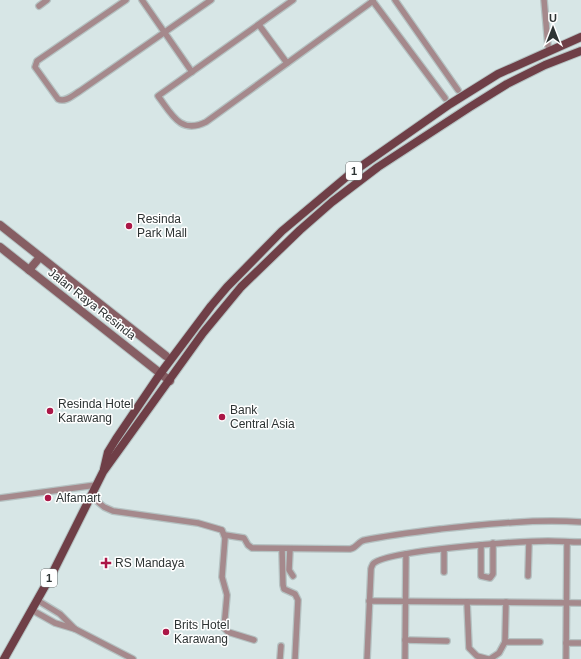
<svg xmlns="http://www.w3.org/2000/svg" width="581" height="659" viewBox="0 0 581 659" font-family="Helvetica,sans-serif">
<style>
.lines{fill:none;stroke-linecap:round;stroke-linejoin:round}
.street-casing{stroke:#b5c2c2;stroke-width:8}
.secondary-casing{stroke:#b5c2c2;stroke-width:10}
.primary-casing{stroke:#b5c2c2;stroke-width:10}
.street{stroke:#a5898c;stroke-width:5.5}
.secondary{stroke:#865e63;stroke-width:8}
.primary{stroke:#6f3f47;stroke-width:8}
.poi-dot{fill:#ab1747;stroke:#fff;stroke-width:1.5}
.labels{text-anchor:middle;stroke-width:3;stroke-linejoin:round;paint-order:stroke}
.shield{fill:#fff;stroke:#6c7070;stroke-width:1}
.shield-label{font-size:11px;font-weight:bold;fill:#2d3333}
.poi-label{font-size:12px;fill:#2d3333;stroke:#fff;text-anchor:start}
.street-label{font-size:12px;fill:#2d3333;stroke:#fff}
</style>
<rect width="100%" height="100%" fill="#d7e6e6"/>
<g class="lines">
<defs>
<g id="street">
<path d="M126,0L37,61L35,67L58,99C65,103 73,95 80,91L211,0"/>
<path d="M142,0L192,72"/>
<path d="M293,0L158,96C171,113 180,135 206,122L373,1"/>
<path d="M372,0L445,98"/>
<path d="M395,0L458,90"/>
<path d="M544,0L548,46"/>
<path d="M39,6L47,0"/>
<path d="M259,25L287,63"/>
<path d="M91,496L104,507L113,511L198,523L222,530L225,538L222,577L227,595L224,628L228,632L254,640"/>
<path d="M0,498L96,485"/>
<path d="M225,535L244,538L248,545L252,548L350,549C357,548 358,541 365,540C390,535 415,532 440,529C488,524 534,519 581,522"/>
<path d="M481,545V576L490,578L493,574V543"/>
<path d="M282,549L283,585L284,589L295,594L298,600L295,659"/>
<path d="M290,549L289,570L293,576"/>
<path d="M444,549V572"/>
<path d="M528,576L529,542"/>
<path d="M37,600L60,614L75,629L133,659"/>
<path d="M369,601L581,603"/>
<path d="M467,602L469,648L477,656L488,659"/>
<path d="M32,610L55,623L75,629"/>
<path d="M405,640L447,641"/>
<path d="M505,642H540"/>
<path d="M566,643H581"/>
<path d="M280,659L281,646"/>
<path d="M367,659L371,569C371,568 373,564 373,564C385,550 524,541 548,541C559,541 570,542 581,542"/>
<path d="M405,659L406,554"/>
<path d="M490,659L499,653L505,642L506,602"/>
<path d="M566,659L567,542"/>
</g>
<g id="secondary">
<path d="M0,225L166,356"/>
<path d="M0,247L170,381"/>
<path d="M29,270L40,257"/>
</g>
<g id="primary">
<path d="M104,469L108,452L116,439L160,374L211,306L227,287L282,231L350,174L450,104L498,74L581,37"/>
<path d="M4,659L53,572L103,472L203,333L241,287L300,230L332,202L378,167L470,107L507,84L545,65L581,51"/>
</g>
</defs>
<!-- street casing -->
<use href="#street" class="street-casing"/>
<!-- secondary casing -->
<use href="#secondary" class="secondary-casing"/>
<!-- primary casing -->
<use href="#primary" class="primary-casing"/>
<!-- street -->
<use href="#street" class="street"/>
<!-- secondary -->
<use href="#secondary" class="secondary"/>
<!-- primary -->
<use href="#primary" class="primary"/>
</g>
<!-- markers -->
<g class="poi-dot">
<circle cx="129" cy="226" r="4"/>
<circle cx="50" cy="411" r="4"/>
<circle cx="222" cy="417" r="4"/>
<circle cx="48" cy="498" r="4"/>
<path d="M104 557h4v4h4v4h-4v4h-4v-4h-4v-4h4z"/>
<circle cx="166" cy="632" r="4"/>
</g>
<g class="labels">
<!-- shield labels -->
<g class="shield">
<rect x="346" y="162" width="16" height="18" rx="3"/>
<rect x="41" y="569" width="16" height="18" rx="3"/>
</g>
<g class="shield-label">
<text x="354" y="175">1</text>
<text x="49" y="582">1</text>
</g>
<!-- poi labels -->
<g class="poi-label">
<text x="137" y="223">Resinda<tspan x="137" dy="14">Park Mall</tspan></text>
<text x="58" y="408">Resinda Hotel<tspan x="58" dy="14">Karawang</tspan></text>
<text x="230" y="414">Bank<tspan x="230" dy="14">Central Asia</tspan></text>
<text x="56" y="502">Alfamart</text>
<text x="115" y="567">RS Mandaya</text>
<text x="174" y="629">Brits Hotel<tspan x="174" dy="14">Karawang</tspan></text>
</g>
<!-- street labels -->
<g class="street-label">
<text transform="translate(92 304) rotate(38)" y="4">Jalan Raya Resinda</text>
</g>
</g>
<!-- north arrow -->
<g transform="translate(553 28)" stroke="#ffffff" stroke-width="3" paint-order="stroke">
<path d="M0-3L7 15L0 10L-7 15Z" fill="#2d3333"/>
<text y="-6" font-size="11" font-weight="bold" text-anchor="middle" fill="#2d3333">U</text>
</g>
</svg>
